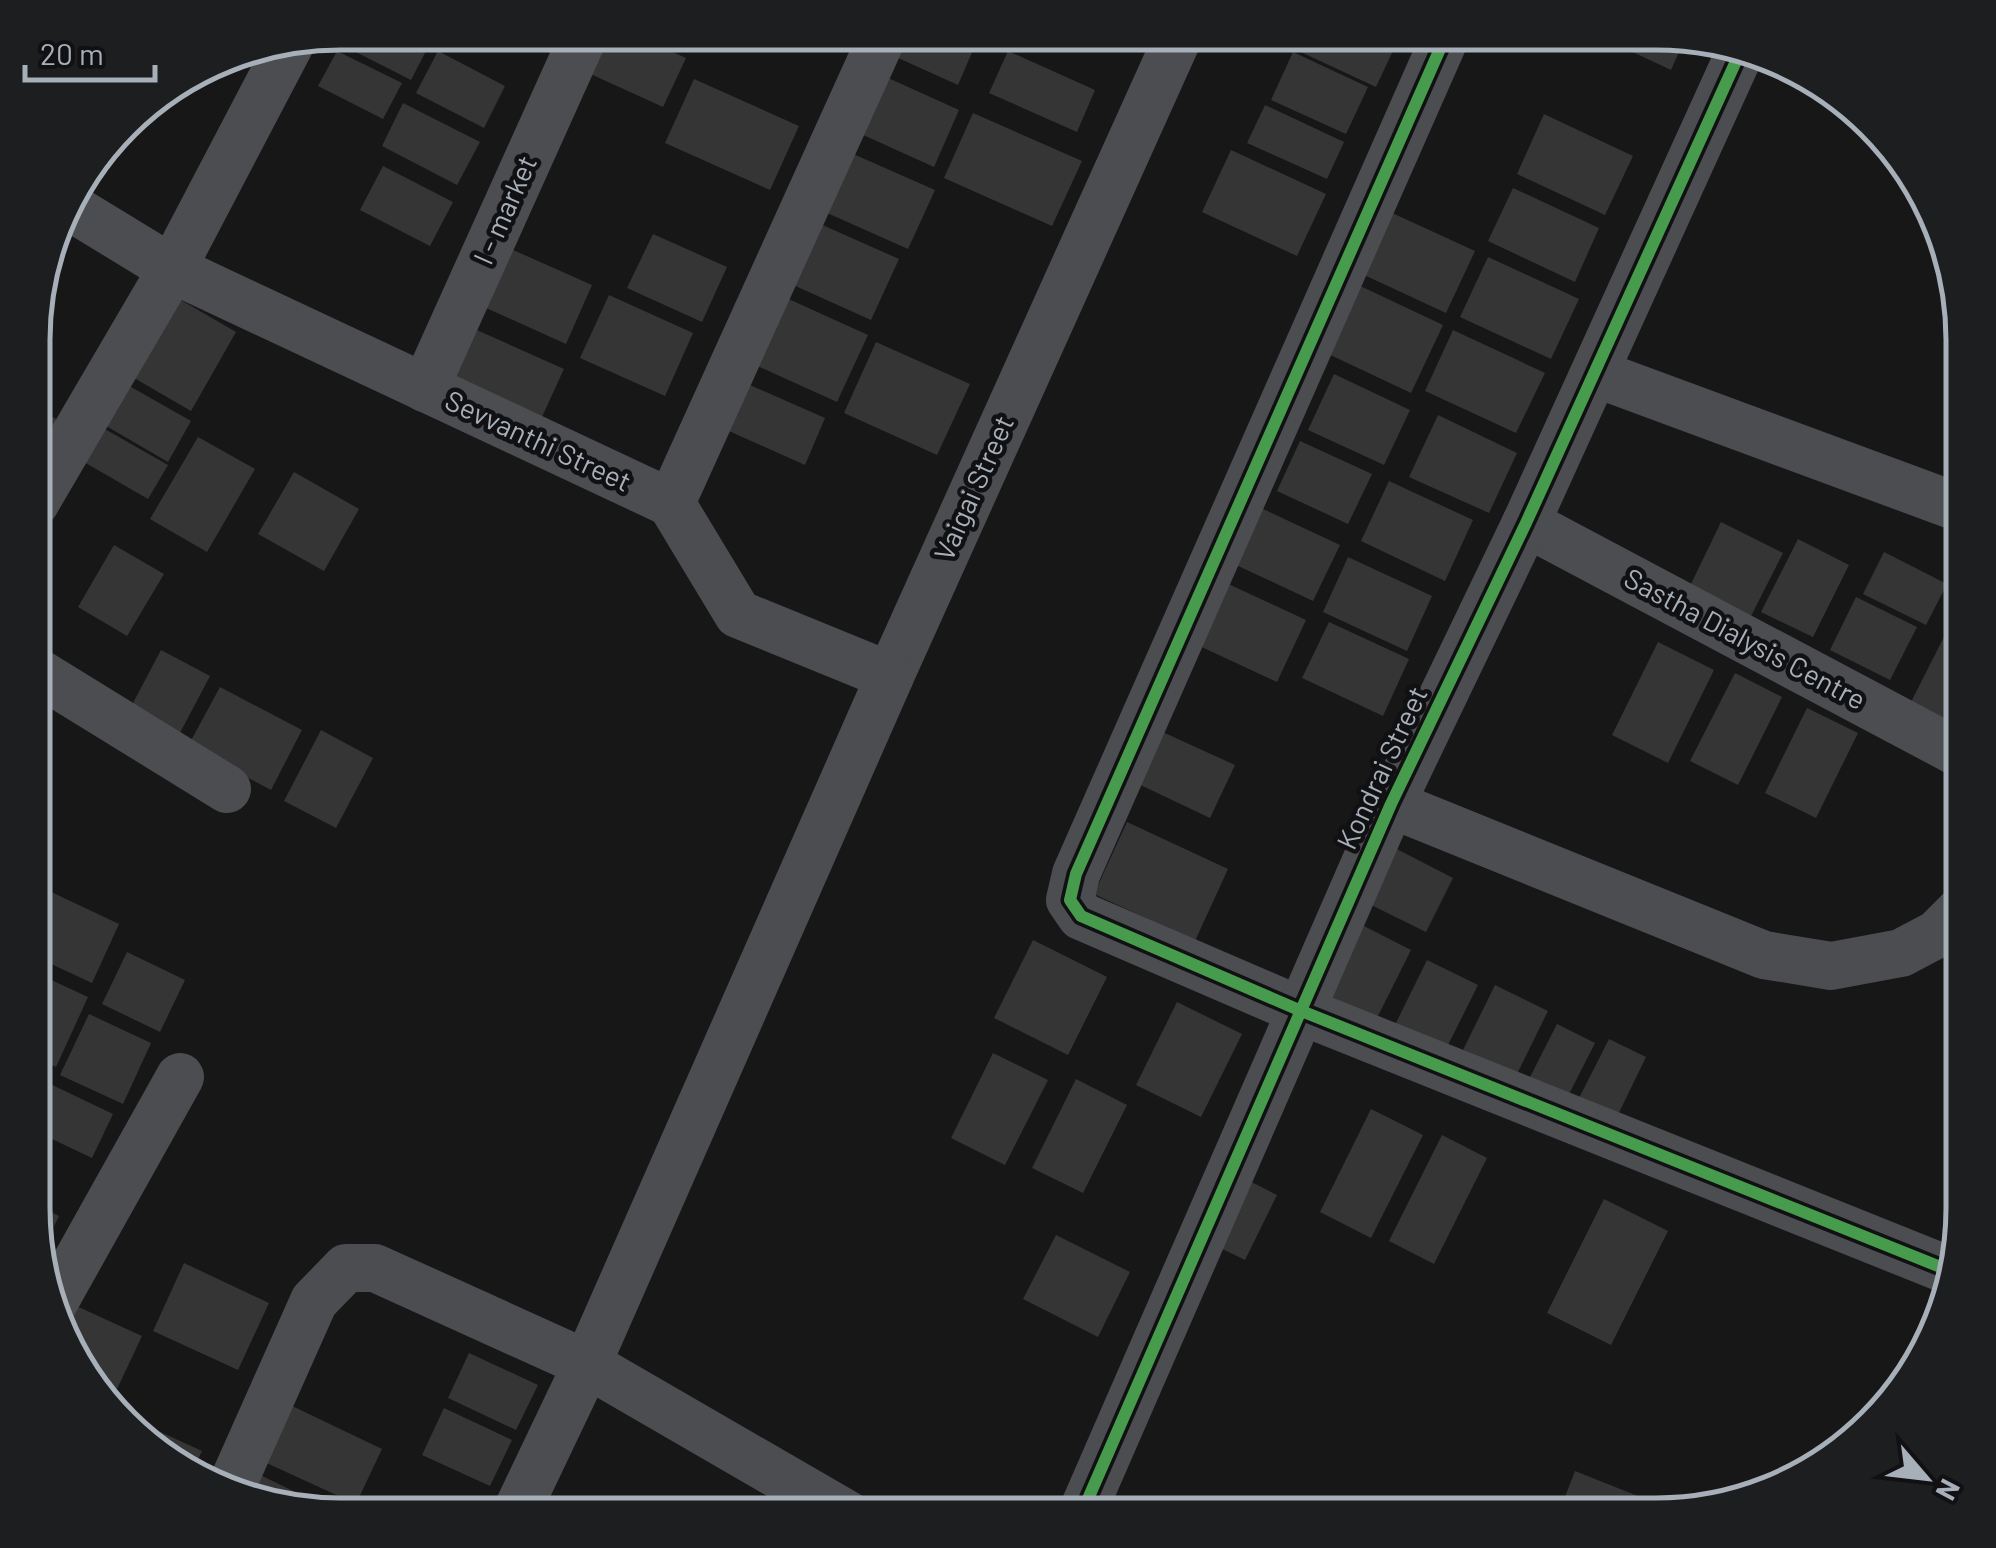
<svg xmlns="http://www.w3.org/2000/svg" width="1996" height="1548" viewBox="0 0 1996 1548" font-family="Barlow,sans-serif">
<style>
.building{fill:#353536}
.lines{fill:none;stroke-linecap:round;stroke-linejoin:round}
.minor{stroke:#4b4d50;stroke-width:48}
.cycleway-casing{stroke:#111113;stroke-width:19}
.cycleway{stroke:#469c4c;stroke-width:12}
.labels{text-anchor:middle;stroke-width:9;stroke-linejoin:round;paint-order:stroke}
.street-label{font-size:28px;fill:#a7afb9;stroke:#111113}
.rim{fill:none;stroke:#a7afb9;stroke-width:5}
</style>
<rect width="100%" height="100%" fill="#171717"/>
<!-- building -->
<g class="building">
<path d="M345,33H400L428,47L411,80L340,44Z"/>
<path d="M424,33H471L461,52Z"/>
<path d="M588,33H630L686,58L663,107L573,66Z"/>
<path d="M896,33H954L976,43L958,85L887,53Z"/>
<path d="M1297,33H1383L1398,40L1376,87L1290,47Z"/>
<path d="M1592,33H1676L1686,36L1671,70Z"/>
<path d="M337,51L402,83L383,119L318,86Z"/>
<path d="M438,51L505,86L484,128L416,93Z"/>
<path d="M1008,51L1095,90L1077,132L989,93Z"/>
<path d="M1293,52L1368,87L1346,134L1271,100Z"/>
<path d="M875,72L959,110L934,167L850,129Z"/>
<path d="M694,79L799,126L770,190L665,143Z"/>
<path d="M403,103L480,142L457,185L382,146Z"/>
<path d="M1265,105L1344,142L1327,179L1247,143Z"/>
<path d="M973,113L1082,161L1052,226L944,178Z"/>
<path d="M1544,114L1633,156L1605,215L1517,174Z"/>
<path d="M842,149L935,190L908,249L816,208Z"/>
<path d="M1231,150L1326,194L1297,256L1202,212Z"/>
<path d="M383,166L453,202L430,246L360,210Z"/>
<path d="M1513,188L1599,228L1575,282L1488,241Z"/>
<path d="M1390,212L1475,251L1446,313L1362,274Z"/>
<path d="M809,219L899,259L871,320L782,280Z"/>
<path d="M653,234L727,267L702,322L627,288Z"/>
<path d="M502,245L592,285L566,344L475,303Z"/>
<path d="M1488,257L1579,299L1551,359L1460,317Z"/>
<path d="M1356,284L1443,325L1411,393L1324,352Z"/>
<path d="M771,291L868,335L837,402L740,358Z"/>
<path d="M609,295L693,333L665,396L580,358Z"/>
<path d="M174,296L236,332L191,411L129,375Z"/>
<path d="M470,327L564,369L541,419L448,378Z"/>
<path d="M1453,330L1545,373L1516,433L1425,391Z"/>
<path d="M876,342L970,384L937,455L844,413Z"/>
<path d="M1334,374L1410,410L1384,465L1308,430Z"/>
<path d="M741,381L825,418L805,465L720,427Z"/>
<path d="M124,383L191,421L168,462L101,423Z"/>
<path d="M35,408L62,422L35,473Z"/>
<path d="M1438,415L1517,453L1489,513L1409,477Z"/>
<path d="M103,428L168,465L148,499L84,462Z"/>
<path d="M198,437L255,469L207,552L150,519Z"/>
<path d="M1300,441L1372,474L1348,524L1277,491Z"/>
<path d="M294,472L359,509L324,571L258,534Z"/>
<path d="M1389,481L1473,520L1445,581L1361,541Z"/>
<path d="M1261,508L1340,545L1313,601L1234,564Z"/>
<path d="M1721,522L1783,553L1750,618L1689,588Z"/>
<path d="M1798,539L1849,565L1813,637L1761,612Z"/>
<path d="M114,545L164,574L127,636L78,607Z"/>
<path d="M1884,552L1947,584L1926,625L1863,594Z"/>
<path d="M1348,557L1432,596L1407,651L1323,612Z"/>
<path d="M1222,581L1306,620L1277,682L1193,643Z"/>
<path d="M1856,597L1917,627L1890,680L1830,650Z"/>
<path d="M1329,622L1409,659L1383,716L1302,678Z"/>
<path d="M1951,623L1963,629V734L1909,706Z"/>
<path d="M1658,642L1714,670L1668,763L1612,735Z"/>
<path d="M161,650L210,676L173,746L124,720Z"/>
<path d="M1735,673L1782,697L1738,785L1690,761Z"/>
<path d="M220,687L302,730L271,790L188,746Z"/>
<path d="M1807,708L1858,733L1816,818L1765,793Z"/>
<path d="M1156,729L1235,765L1210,818L1132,781Z"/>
<path d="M321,730L373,758L336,828L284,801Z"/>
<path d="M1127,822L1228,869L1195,941L1094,894Z"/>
<path d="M1391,846L1453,878L1426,932L1363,901Z"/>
<path d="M45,889L119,924L92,983L34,956V913Z"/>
<path d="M1362,925L1411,950L1373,1026L1325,1002Z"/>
<path d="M1033,940L1107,977L1068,1055L994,1018Z"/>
<path d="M127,952L185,980L160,1032L102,1004Z"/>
<path d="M1427,960L1478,985L1443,1055L1393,1029Z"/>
<path d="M34,972L88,997L56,1067L34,1057Z"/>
<path d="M1495,985L1548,1011L1516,1076L1463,1050Z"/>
<path d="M1177,1002L1242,1034L1201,1117L1136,1085Z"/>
<path d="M89,1014L151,1043L123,1104L60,1075Z"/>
<path d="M1557,1024L1595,1043L1565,1102L1527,1083Z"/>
<path d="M1609,1039L1646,1057L1612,1127L1574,1108Z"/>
<path d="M993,1053L1048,1080L1005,1165L951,1138Z"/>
<path d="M1076,1079L1127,1105L1083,1193L1032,1168Z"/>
<path d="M46,1082L113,1114L92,1158L33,1130V1108Z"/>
<path d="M1371,1109L1423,1135L1371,1238L1320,1212Z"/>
<path d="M1442,1135L1487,1158L1434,1264L1389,1241Z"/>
<path d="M1236,1174L1277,1195L1245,1260L1204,1240Z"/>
<path d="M1604,1199L1668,1231L1611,1345L1547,1313Z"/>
<path d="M33,1203L59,1216L40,1255L33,1229Z"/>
<path d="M1056,1235L1130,1272L1098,1337L1023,1299Z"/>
<path d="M184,1263L269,1303L238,1370L153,1331Z"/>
<path d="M72,1304L142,1336L110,1404L64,1344L60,1328Z"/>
<path d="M469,1353L538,1385L516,1430L448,1398Z"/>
<path d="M286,1403L382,1449L356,1504L260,1460Z"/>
<path d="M444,1408L512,1440L490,1486L422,1455Z"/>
<path d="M115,1411L202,1451L192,1473L137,1439Z"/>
<path d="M250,1470L343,1515H320L238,1496Z"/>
<path d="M1575,1471L1673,1510L1672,1512L1656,1516L1558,1515Z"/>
</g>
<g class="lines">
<!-- minor -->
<g class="minor">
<path d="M1447,33L1076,874L1070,900L1081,916L1299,1010L1953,1272"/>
<path d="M292,40L172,269L671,503L884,33"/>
<path d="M1595,373L1963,509"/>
<path d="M425,388L585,33"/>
<path d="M35,503L172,269L67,205"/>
<path d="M671,503L738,614L890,676L1180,33"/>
<path d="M1526,523L1963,755"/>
<path d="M34,670L227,789"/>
<path d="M1391,804L1764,955L1831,966L1901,953L1937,934L1963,908"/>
<path d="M53,1304L180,1077"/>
<path d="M228,1494L314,1301L346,1268H375L587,1364L848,1515"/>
<path d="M515,1515L587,1364L890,676"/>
<path d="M1081,1515L1391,804L1526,523L1742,48"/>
</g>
<defs>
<g id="cycleway">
<path d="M1447,33L1076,874L1070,900L1081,916L1299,1010L1953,1272"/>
<path d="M1081,1515L1391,804L1526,523L1742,48"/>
</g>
</defs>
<!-- cycleway casing -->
<use href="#cycleway" class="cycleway-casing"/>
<!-- cycleway -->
<use href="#cycleway" class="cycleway"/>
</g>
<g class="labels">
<!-- street labels -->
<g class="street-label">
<text transform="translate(505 210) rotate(-66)" y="10">I - market</text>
<text transform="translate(538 441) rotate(25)" y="10">Sevvanthi Street</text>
<text transform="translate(974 488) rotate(-66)" y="10">Vaigai Street</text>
<text transform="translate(1745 639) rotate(28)" y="10">Sastha Dialysis Centre</text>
<text transform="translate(1382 768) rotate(-65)" y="10">Kondrai Street</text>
</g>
</g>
<!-- crop -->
<path d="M0 0H1996V1548H0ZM340 50H1656A290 290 0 0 1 1946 340V1208A290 290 0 0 1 1656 1498H340A290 290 0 0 1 50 1208V340A290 290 0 0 1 340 50Z" fill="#1d1e20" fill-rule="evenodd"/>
<path class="rim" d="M340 50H1656A290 290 0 0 1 1946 340V1208A290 290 0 0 1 1656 1498H340A290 290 0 0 1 50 1208V340A290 290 0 0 1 340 50Z"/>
<!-- north arrow -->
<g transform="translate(1926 1478) rotate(118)" stroke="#111113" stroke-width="8" paint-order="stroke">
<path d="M0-8L18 38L0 25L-18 38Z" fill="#a7afb9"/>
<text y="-15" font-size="28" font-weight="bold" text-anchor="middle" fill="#a7afb9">N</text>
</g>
<!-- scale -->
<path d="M25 65v15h130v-15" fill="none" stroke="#a7afb9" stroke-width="5"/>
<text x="40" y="65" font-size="30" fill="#a7afb9" stroke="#111113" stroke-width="8" paint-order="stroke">20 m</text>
</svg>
